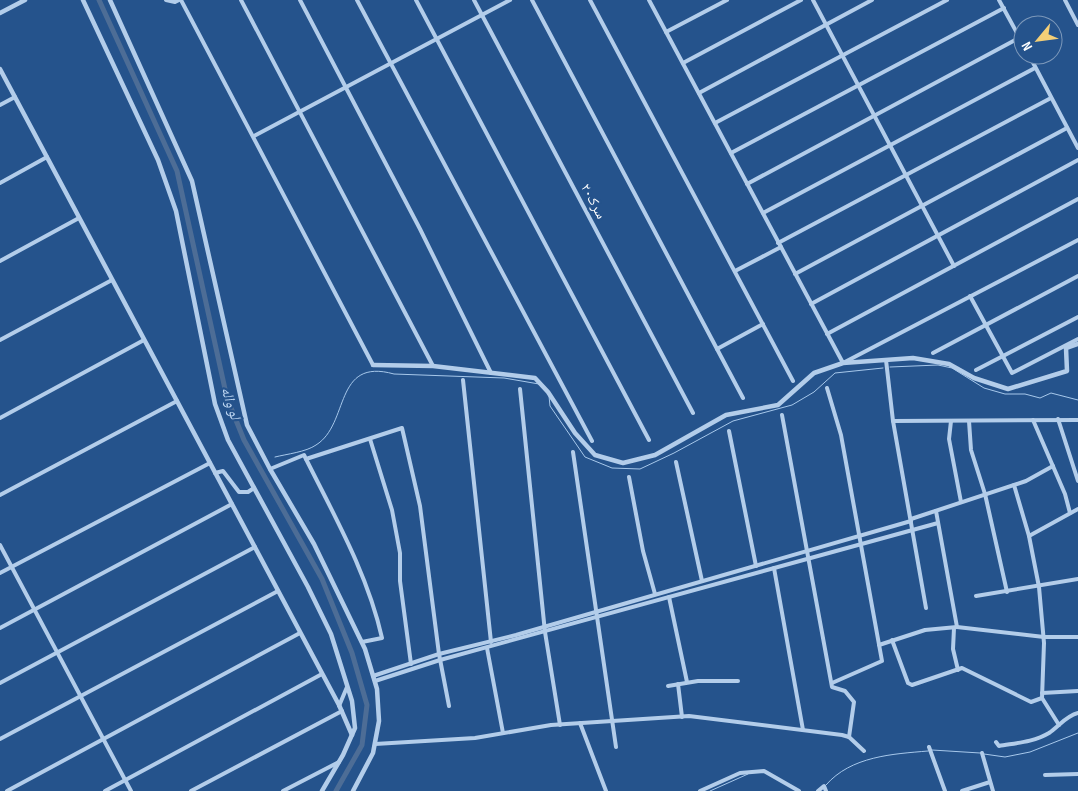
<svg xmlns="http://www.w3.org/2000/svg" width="1078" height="791" viewBox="0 0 1078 791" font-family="'Sofia Sans Condensed','Noto Naskh Arabic',sans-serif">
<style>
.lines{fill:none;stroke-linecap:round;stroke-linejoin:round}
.stream{stroke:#a7c8eb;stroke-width:1}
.canal{stroke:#4d6d96;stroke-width:5}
.minor{stroke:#b3cdea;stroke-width:4}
.tertiary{stroke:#b3cdea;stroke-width:4.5}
.labels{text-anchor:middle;stroke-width:4.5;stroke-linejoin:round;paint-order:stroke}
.street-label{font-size:14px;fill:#fff;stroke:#25538c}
.water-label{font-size:15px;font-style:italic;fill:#bfd7f2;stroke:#25538c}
</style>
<rect width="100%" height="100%" fill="#25538c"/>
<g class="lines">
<!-- stream -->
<g class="stream">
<path d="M890,367L938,365L952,368L984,388L1005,394H1025L1040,398L1051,393L1078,400"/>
<path d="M549,396L550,406L585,457L612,468L640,469L674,453L733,421L792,405L814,392L835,373L883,368"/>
<path d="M275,457C287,454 306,452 316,445C350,424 333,357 394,374L504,378L539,384"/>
<path d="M932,750L980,753"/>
<path d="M984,754L1005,757L1030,752L1078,733"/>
<path d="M826,785C851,756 893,754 928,751"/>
<path d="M710,791L748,774"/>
</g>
<!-- canal -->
<path class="canal" d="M99,0L177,171L227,398L244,440L322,579L352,653L367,705L362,745L336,791"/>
<!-- minor -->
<g class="minor">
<path d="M166,0L175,2L179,0"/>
<path d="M181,0L373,365"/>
<path d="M241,0L433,366"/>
<path d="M300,0L420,229L491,373"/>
<path d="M357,0L592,441"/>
<path d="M416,0L649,440"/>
<path d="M474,0L693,413"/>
<path d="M532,0L743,398"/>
<path d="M590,0L793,381"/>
<path d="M649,0L843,363L1078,240"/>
<path d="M813,0L954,266"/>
<path d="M999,0L1023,44"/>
<path d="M1065,0L1078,25"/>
<path d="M666,32L727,0"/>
<path d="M1029,55L1078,148"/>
<path d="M683,63L801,0"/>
<path d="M699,93L872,0"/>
<path d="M0,105L15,97"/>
<path d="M715,123L947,0"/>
<path d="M254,136L510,0"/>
<path d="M731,153L1004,8"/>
<path d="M0,183L47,157"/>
<path d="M747,184L1019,38"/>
<path d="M763,213L1035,68"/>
<path d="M778,243L1051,98"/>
<path d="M0,261L79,218"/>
<path d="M735,271L781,247"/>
<path d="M795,274L1067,128"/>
<path d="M970,296L1012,373L1078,339"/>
<path d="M811,304L1078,160"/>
<path d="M827,334L1078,199"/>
<path d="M0,340L112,280"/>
<path d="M717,349L763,324"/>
<path d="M933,353L1078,276"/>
<path d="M886,360L893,421L926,608"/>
<path d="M976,370L1078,317"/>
<path d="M463,380L491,642"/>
<path d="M827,388L841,435L882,661L832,683"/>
<path d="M520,389L545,632L560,725"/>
<path d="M782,415L832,687L845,691L854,702L849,737"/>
<path d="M0,418L144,340"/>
<path d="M1058,419L1078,481"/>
<path d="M1033,420L1065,494L1070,513"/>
<path d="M893,421L1078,420"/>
<path d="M951,421L949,439L961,502"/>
<path d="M969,421L971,450L985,494L1007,592"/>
<path d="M729,431L756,566"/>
<path d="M370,439L392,510L400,553V581L411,664"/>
<path d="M573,452L616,747"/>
<path d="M306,459C335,517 368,575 382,638L362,642"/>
<path d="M676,462L702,581"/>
<path d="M270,469L304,455L306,459L402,428L420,506L439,654L449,706"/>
<path d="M215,473L223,471L239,492H248L254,488"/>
<path d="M629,477L643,551L655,594"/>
<path d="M1014,485L1029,536L1039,587L1044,643L1042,698L1059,725"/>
<path d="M0,495L177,401"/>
<path d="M936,511L957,627L1044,637H1078"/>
<path d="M911,519L1026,481L1053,466"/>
<path d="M1029,536L1078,509"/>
<path d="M0,545L131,791"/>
<path d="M774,568L803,730"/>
<path d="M0,573L210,463"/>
<path d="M976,596L1078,579"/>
<path d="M669,597L687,682"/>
<path d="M0,628L232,504"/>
<path d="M954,628L953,649L958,670"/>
<path d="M892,640L908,683L912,685L962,668L1031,702L1042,698"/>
<path d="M879,645L925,630L957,627"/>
<path d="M487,648L503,733"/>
<path d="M373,676L439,654L516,635L911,521"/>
<path d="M375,681L440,660L938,523"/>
<path d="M0,683L255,547"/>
<path d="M678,684L682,717"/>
<path d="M668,686L698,681H738"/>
<path d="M1042,693L1078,691"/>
<path d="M339,706L347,687"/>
<path d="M580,723L606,791"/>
<path d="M0,739L278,591"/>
<path d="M996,742L999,746C1016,743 1034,742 1049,733C1059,726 1066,716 1078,713"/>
<path d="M375,744L475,738L551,725L689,716L842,735L849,737L864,751"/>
<path d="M929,747L945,791"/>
<path d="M982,753L993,791"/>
<path d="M1045,775L1078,774"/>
<path d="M7,791L300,633"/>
<path d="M105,791L322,674"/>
<path d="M191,791L342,711"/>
<path d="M283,791L339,762"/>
<path d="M700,791L740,773L764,771L799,791"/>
<path d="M818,791L824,786L826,791"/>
<path d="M962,791L990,782"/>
</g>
<!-- tertiary -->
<g class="tertiary">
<path d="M83,0L158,160L176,211L215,404L228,440L308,587L331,634L352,701L355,728L343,755L322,791"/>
<path d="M110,0L192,181L247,425L270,469L314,544L365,649L377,689L379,721L373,753L353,791"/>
<path d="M0,13L25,0"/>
<path d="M0,69L339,705L352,735"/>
<path d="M373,365L433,366L535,378L548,392L575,433L595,455L623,463L655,455L726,415L778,405L814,373L843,363L913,358L949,364L974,378L1008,389L1067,371L1066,348L1078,344"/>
</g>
</g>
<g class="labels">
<!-- street labels -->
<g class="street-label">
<text transform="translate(594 201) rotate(62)" y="5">سرک۲۰</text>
</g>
<!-- water labels -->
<g class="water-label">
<text transform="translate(231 403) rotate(72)" y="5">لو واله</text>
</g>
</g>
<!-- north arrow -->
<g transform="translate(1038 40) rotate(241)"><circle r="24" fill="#25538c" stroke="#7c98ba"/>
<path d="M0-4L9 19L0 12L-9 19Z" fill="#f4cf77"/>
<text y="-8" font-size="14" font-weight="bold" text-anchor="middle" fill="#ffffff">N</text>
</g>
</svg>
